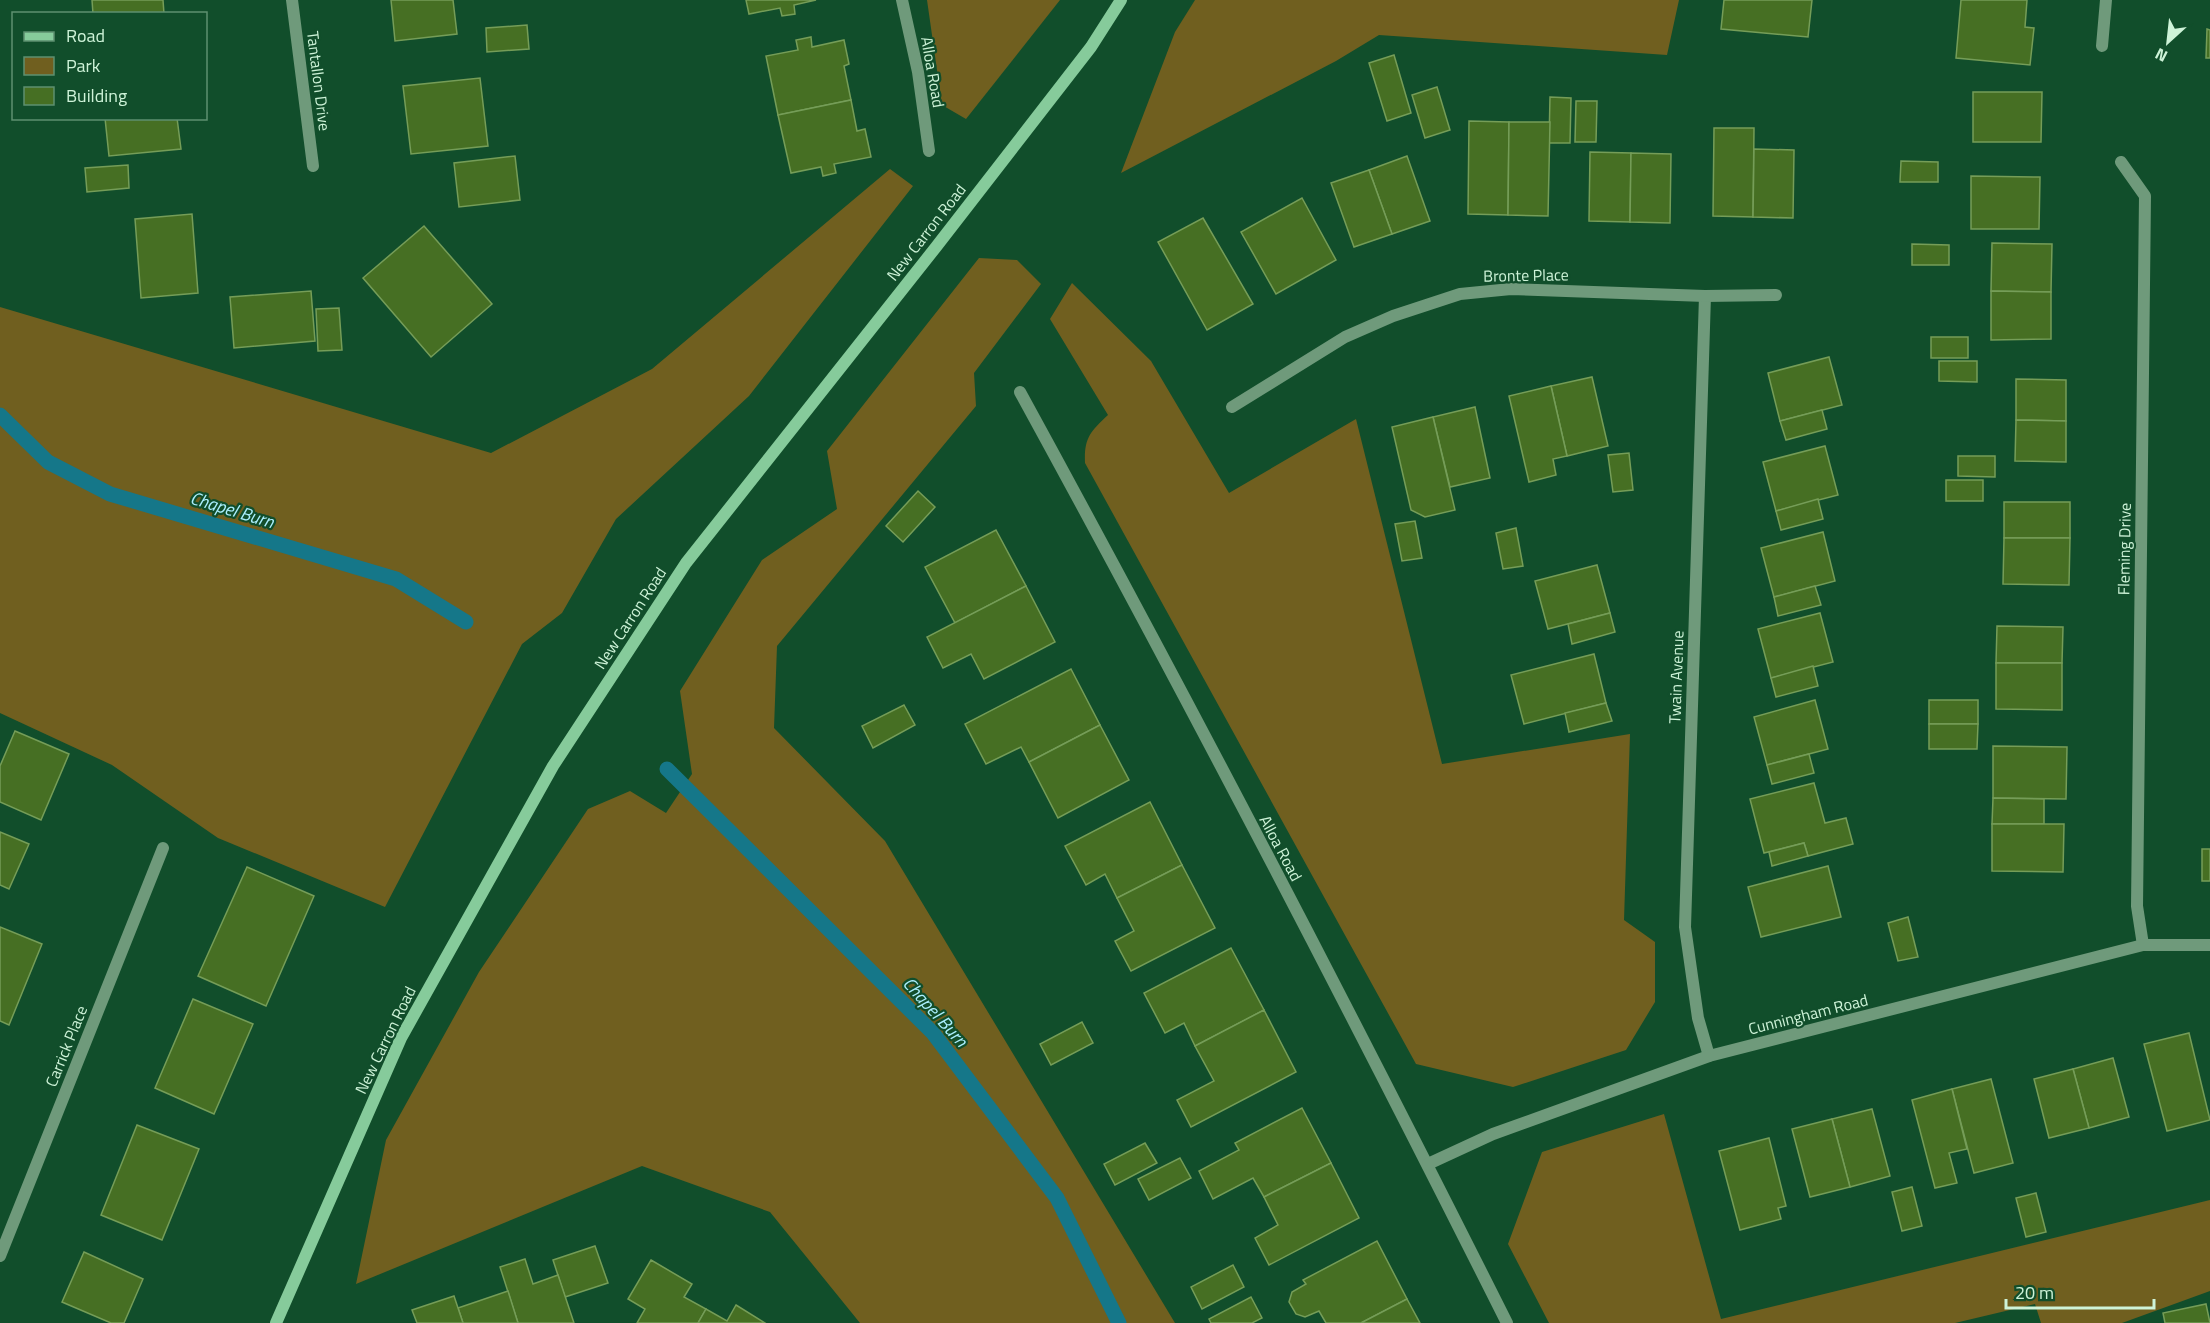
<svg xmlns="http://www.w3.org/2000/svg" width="2210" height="1323" viewBox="0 0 2210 1323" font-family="'Titillium Web',sans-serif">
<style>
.green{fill:#705f1f}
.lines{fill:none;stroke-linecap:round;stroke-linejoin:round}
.stream{stroke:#157789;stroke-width:15}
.building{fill:#466f23;stroke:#759d58;stroke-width:1.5}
.minor{stroke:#6f9a7b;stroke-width:12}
.secondary{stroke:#86cb9b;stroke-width:12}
.labels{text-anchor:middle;stroke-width:4.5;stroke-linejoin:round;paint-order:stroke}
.street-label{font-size:16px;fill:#cef3d8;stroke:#114e2b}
.water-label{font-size:18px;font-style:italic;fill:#aceffe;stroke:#114e2b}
</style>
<rect width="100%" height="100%" fill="#114e2b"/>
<!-- green -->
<g class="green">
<path d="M927,0H1060L966,119L942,105Z"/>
<path d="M1195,0H1679L1667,55L1379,35L1336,61L1121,173L1175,32Z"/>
<path d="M890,169L913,186L749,396L616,519L562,613L522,644L385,907L218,838L112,765L0,713V307L491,453L652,369Z"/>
<path d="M979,258L1017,260L1041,284L974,373L976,406L777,646L774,728L885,841L1175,1323H860L770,1212L642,1166L356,1284L386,1140L479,972L588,809L630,791L666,813L692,774L680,691L762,560L837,509L827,451Z"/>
<path d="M1072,283L1151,361L1229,493L1356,419L1442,764L1630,734L1624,920L1655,942V1002L1626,1050L1513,1087L1416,1064L1085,463C1084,438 1090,432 1108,415L1050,319Z"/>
<path d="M1664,1114L1721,1319L2210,1200V1291L2122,1323H2041L2035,1304L1955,1323H1549L1508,1244L1542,1152Z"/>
</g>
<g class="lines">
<!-- stream -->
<g class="stream">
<path d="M0,415L48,462L110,494L396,579L466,622"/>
<path d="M667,769L933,1033L1057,1198L1119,1323"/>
</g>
</g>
<!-- building -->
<g class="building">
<path d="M92,0H163L164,14H93Z"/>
<path d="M391,0H453L457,34L395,41Z"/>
<path d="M746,0H816L794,5L795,14L782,16L780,8L749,14Z"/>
<path d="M1724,0H1812L1808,37L1721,29Z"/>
<path d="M1961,0H2027L2025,27L2034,28L2030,65L1956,58Z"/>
<path d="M527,25L529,49L487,52L486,28Z"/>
<path d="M2207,29L2210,30V58H2206Z"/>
<path d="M811,37L812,47L844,40L849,64L844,66L851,100L778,115L766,56L798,50L796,40Z"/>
<path d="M1394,55L1411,113L1387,121L1369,63Z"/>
<path d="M480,78L488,146L411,154L403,86Z"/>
<path d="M1437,87L1450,130L1425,138L1412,95Z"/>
<path d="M1973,92H2042L2041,142H1973Z"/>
<path d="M1550,97L1571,98L1570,143H1549Z"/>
<path d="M851,100L857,131L865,129L871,157L834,164L836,173L823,176L821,167L791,173L778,115Z"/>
<path d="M1576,101H1597L1596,142H1575Z"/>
<path d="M105,118H177L181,149L109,156Z"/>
<path d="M1469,121L1509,122L1508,215L1468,214Z"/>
<path d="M1509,122H1550L1548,216L1508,215Z"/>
<path d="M1714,128H1754L1753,217L1713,216Z"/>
<path d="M1754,149L1794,150L1793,218L1753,217Z"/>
<path d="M1590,152L1631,153L1630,222L1589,221Z"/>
<path d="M1631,153L1671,154L1670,223L1630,222Z"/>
<path d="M515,156L520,200L459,207L454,163Z"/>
<path d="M1407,156L1430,221L1392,234L1369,170Z"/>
<path d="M1901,161L1938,162V182H1900Z"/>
<path d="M128,165L129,188L87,192L85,168Z"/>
<path d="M1369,170L1392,234L1354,247L1331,183Z"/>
<path d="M1971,176L2040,177L2039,229H1971Z"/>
<path d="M1302,198L1336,260L1276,294L1241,232Z"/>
<path d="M192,214L198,293L141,298L135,219Z"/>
<path d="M1203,218L1253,304L1207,330L1158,242Z"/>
<path d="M424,226L492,304L431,357L363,278Z"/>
<path d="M1992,243L2052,244L2051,292L1991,291Z"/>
<path d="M1912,244L1949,245V265H1912Z"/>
<path d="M311,291L315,341L234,348L230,297Z"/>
<path d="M1991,291L2051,292V339L1991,340Z"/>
<path d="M339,308L342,350L318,351L316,309Z"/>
<rect x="1931" y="337" width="37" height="21"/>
<path d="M1829,357L1842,405L1780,421L1768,373Z"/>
<path d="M1939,361H1977V382L1939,381Z"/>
<path d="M1592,377L1608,446L1567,456L1551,386Z"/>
<path d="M2016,379L2066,380V421L2016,420Z"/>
<path d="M1551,386L1567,456L1553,459L1556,475L1529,482L1509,396Z"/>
<path d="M1475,407L1490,478L1450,487L1433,417Z"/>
<path d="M1822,410L1827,429L1786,440L1780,421Z"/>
<path d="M1433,417L1455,510L1425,517L1411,510L1392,427Z"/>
<path d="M2016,420L2066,421V462L2015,461Z"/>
<path d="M1825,446L1838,495L1776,511L1763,462Z"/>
<path d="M1629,453L1633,490L1613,492L1608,455Z"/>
<path d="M1958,456H1995V477L1958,476Z"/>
<rect x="1946" y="480" width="37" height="21"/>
<path d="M918,491L935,507L903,542L886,526Z"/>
<path d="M1818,499L1823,519L1781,530L1776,511Z"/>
<rect x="2004" y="502" width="66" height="36"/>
<path d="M1415,521L1422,558L1402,561L1395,524Z"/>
<path d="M1516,528L1523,566L1503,569L1496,533Z"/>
<path d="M996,530L1026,586L955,623L925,567Z"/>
<path d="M1823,532L1835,581L1774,597L1761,548Z"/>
<path d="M2004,538H2070L2069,585L2003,584Z"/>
<path d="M1597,565L1610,613L1548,629L1535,581Z"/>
<path d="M1026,586L1055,642L984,679L971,654L943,668L927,637Z"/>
<path d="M1815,586L1821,605L1778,616L1774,597Z"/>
<path d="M1610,613L1615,632L1572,644L1568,624Z"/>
<path d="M1820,613L1833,662L1771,678L1758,629Z"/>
<path d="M1997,626L2063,627L2062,663H1996Z"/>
<path d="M1594,654L1606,703L1524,724L1511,675Z"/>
<path d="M1996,663H2062V710L1996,709Z"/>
<path d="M1813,666L1818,686L1776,697L1771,678Z"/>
<path d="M1071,669L1100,725L1029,762L1021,747L986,764L965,724Z"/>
<path d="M1815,700L1828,749L1767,765L1754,717Z"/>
<rect x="1929" y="700" width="49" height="24"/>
<path d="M1606,703L1612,721L1569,732L1565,713Z"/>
<path d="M904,705L915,725L873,748L862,726Z"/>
<path d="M1929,724H1978L1977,749H1929Z"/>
<path d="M1100,725L1129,780L1058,818L1029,762Z"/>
<path d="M15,731L69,754L41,820L0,802V766Z"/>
<path d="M1993,746L2067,747L2066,799L1993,798Z"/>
<path d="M1809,754L1814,773L1772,784L1767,765Z"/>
<path d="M1814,783L1825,823L1846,818L1853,844L1808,856L1804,843L1764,853L1750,799Z"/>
<path d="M1993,798L2044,799V824H1992Z"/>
<path d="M1150,802L1182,865L1117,898L1105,874L1086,885L1065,846Z"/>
<path d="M1992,824H2064L2063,872L1992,871Z"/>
<path d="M0,832L29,844L9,889L0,885Z"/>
<path d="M1804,843L1808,856L1772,866L1769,852Z"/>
<rect x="2202" y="849" width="8" height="32"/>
<path d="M1182,865L1215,928L1131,971L1115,941L1134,931L1117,898Z"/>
<path d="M1828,866L1841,917L1761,937L1748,887Z"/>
<path d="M247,867L314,896L266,1006L198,976Z"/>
<path d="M1908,917L1918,957L1898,961L1888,923Z"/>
<path d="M0,927L42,944L9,1025L0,1021Z"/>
<path d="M1231,948L1264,1010L1195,1046L1184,1023L1165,1033L1144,993Z"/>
<path d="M193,999L253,1024L214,1114L155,1088Z"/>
<path d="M1264,1010L1296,1072L1191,1127L1177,1100L1214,1081L1195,1046Z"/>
<path d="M1082,1022L1093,1043L1051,1065L1040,1044Z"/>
<path d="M2189,1033L2210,1120L2167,1131L2144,1044Z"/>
<path d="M2113,1058L2129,1117L2089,1128L2073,1069Z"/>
<path d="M2073,1069L2089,1128L2049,1138L2034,1079Z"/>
<path d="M1991,1079L2013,1163L1974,1173L1952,1089Z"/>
<path d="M1952,1089L1967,1149L1949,1153L1957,1183L1935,1188L1912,1100Z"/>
<path d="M1302,1108L1331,1163L1264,1197L1253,1178L1213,1199L1199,1171L1239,1150L1235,1143Z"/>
<path d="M1872,1109L1890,1176L1850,1187L1832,1119Z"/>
<path d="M1832,1119L1850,1187L1810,1197L1792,1129Z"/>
<path d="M137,1125L199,1149L162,1240L101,1215Z"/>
<path d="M1769,1138L1786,1206L1778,1208L1781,1219L1740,1230L1719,1151Z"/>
<path d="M1145,1143L1157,1163L1115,1185L1104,1164Z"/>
<path d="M1180,1158L1191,1178L1149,1200L1138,1179Z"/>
<path d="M1331,1163L1359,1218L1269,1265L1255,1238L1278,1225L1264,1197Z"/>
<path d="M1912,1187L1922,1226L1902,1231L1892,1192Z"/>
<path d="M2036,1193L2046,1232L2026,1237L2016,1198Z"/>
<path d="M1377,1241L1407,1299L1361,1323H1326L1319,1311L1305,1317L1296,1314L1289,1302L1292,1292L1306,1284L1303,1280Z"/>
<path d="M595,1246L608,1283L565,1297L553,1260Z"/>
<path d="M84,1252L143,1279L124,1323H111L62,1302Z"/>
<path d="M525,1259L533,1284L558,1275L574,1323H518L500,1267Z"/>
<path d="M651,1260L692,1284L684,1297L706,1309L698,1323H637L645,1309L628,1299Z"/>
<path d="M1233,1265L1244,1287L1202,1309L1191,1287Z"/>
<path d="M508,1291L518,1323H463L458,1308Z"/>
<path d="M454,1296L463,1323H417L412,1310Z"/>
<path d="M1251,1297L1262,1318L1252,1323H1211L1209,1319Z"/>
<path d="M1407,1299L1420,1323H1361Z"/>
<path d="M2206,1304L2210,1323H2165L2163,1313Z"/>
<path d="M736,1305L765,1323H698L706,1309L727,1321Z"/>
</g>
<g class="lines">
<!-- minor -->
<g class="minor">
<path d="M292,0L313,166"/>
<path d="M902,0L918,72L929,151"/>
<path d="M2102,46L2106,0"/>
<path d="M2121,162L2145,196L2137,906L2143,945"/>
<path d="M1705,296L1685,927L1698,1018L1709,1056"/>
<path d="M1020,392C1188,699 1350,1010 1507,1323"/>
<path d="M1232,407L1345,337L1393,316L1460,294L1511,289L1705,296L1776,295"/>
<path d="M1428,1164L1493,1134L1709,1056L2143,945H2210"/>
<path d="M0,1256L163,848"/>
</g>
<!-- secondary -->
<path class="secondary" d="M276,1323L401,1038L553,766L686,563L936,247L1091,47L1121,0"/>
</g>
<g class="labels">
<!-- street labels -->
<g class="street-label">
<text transform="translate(933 72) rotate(80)" y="6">Alloa Road</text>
<text transform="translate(319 81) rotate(83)" y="6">Tantallon Drive</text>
<text transform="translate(926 232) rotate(-52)" y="6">New Carron Road</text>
<text transform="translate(1526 275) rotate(-1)" y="6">Bronte Place</text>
<text transform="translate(2124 549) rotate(-89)" y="6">Fleming Drive</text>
<text transform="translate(630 618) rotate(-57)" y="6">New Carron Road</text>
<text transform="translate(1676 677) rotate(-88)" y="6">Twain Avenue</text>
<text transform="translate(1281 848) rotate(62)" y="6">Alloa Road</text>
<text transform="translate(1808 1014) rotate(-14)" y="6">Cunningham Road</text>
<text transform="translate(385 1040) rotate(-64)" y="6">New Carron Road</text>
<text transform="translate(66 1046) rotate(-68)" y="6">Carrick Place</text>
</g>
<!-- water labels -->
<g class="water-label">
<text transform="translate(232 510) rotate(17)" y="6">Chapel Burn</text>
<text transform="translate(935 1012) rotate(48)" y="6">Chapel Burn</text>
</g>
</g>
<!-- legend -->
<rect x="12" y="12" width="195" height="108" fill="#114e2b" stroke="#5d9070" stroke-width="1.5"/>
<rect x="24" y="32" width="30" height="9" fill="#86cb9b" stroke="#5d9070" stroke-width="1.5"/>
<text x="66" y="42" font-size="18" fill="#cef3d8">Road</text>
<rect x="24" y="57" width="30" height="18" fill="#705f1f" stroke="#5d9070" stroke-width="1.5"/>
<text x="66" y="72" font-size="18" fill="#cef3d8">Park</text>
<rect x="24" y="87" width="30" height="18" fill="#466f23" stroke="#5d9070" stroke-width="1.5"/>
<text x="66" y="102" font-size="18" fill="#cef3d8">Building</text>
<!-- north arrow -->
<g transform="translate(2168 42) rotate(207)" stroke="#114e2b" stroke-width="4.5" paint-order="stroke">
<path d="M0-4.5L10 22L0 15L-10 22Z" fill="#cef3d8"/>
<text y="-9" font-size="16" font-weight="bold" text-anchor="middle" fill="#cef3d8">N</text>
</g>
<!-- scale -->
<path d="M2006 1299v9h148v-9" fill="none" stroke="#cef3d8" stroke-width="3"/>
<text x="2015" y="1299" font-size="18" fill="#cef3d8" stroke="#114e2b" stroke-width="4.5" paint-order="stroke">20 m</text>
</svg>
